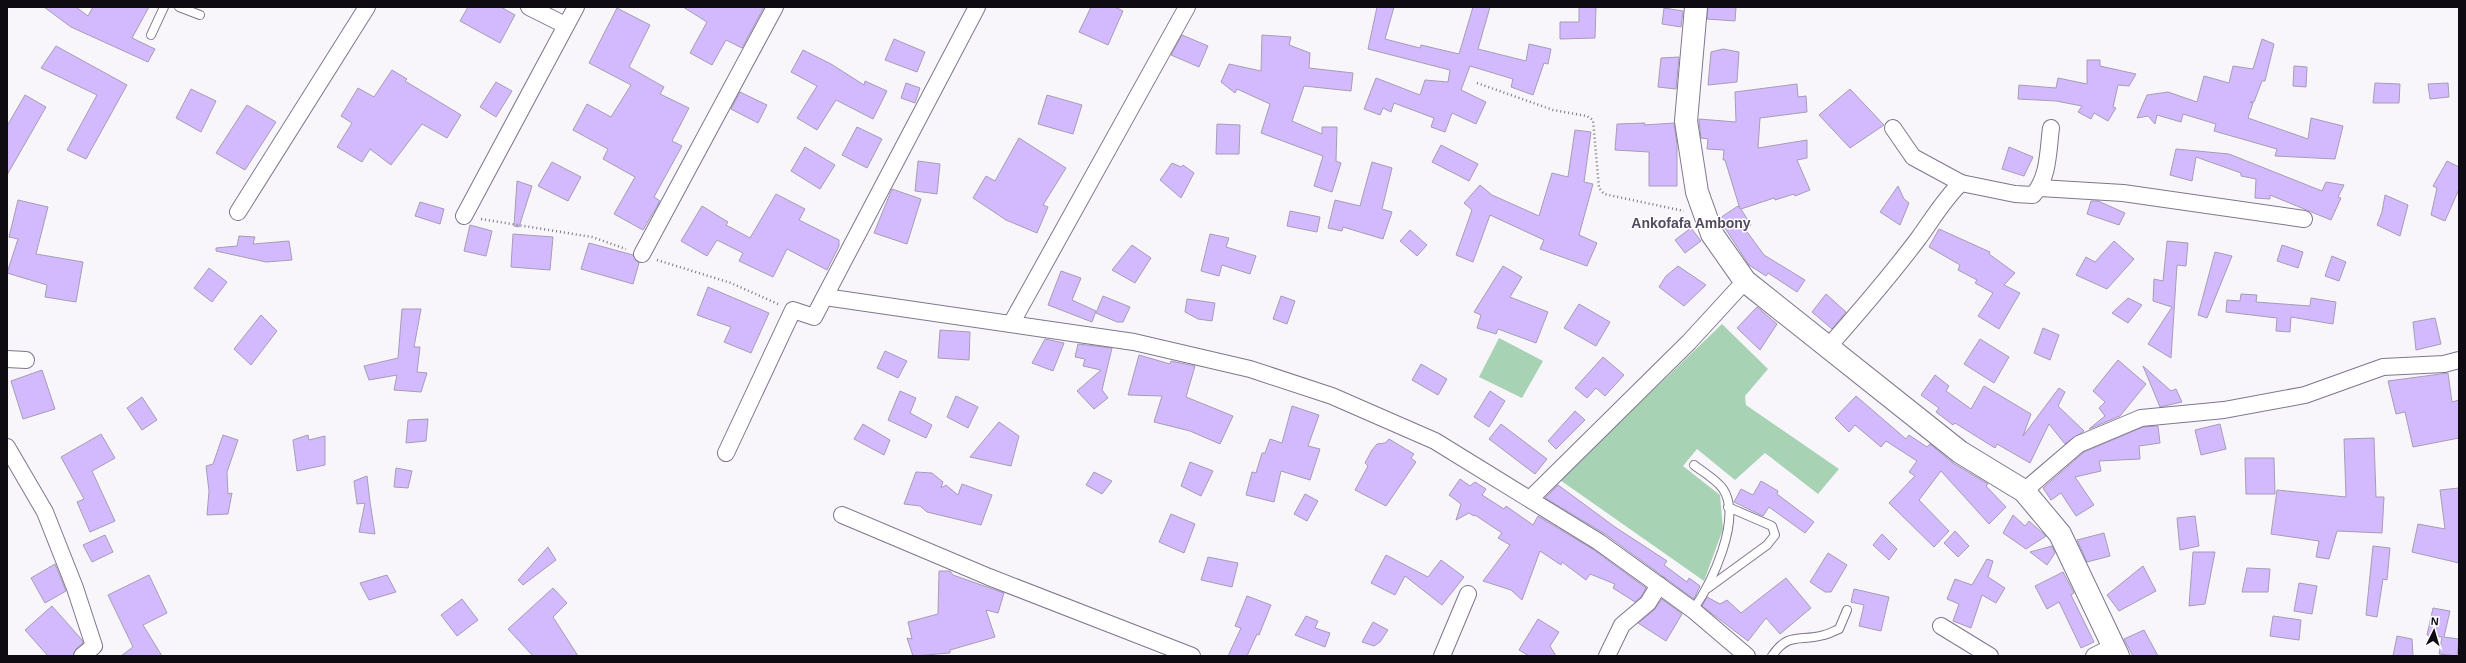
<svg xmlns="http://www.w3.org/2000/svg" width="2466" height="663" viewBox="0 0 2466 663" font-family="Helvetica,sans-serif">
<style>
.green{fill:#a8d2b4}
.building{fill:#d3b9fe;stroke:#a69db5}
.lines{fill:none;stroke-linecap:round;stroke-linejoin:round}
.lane-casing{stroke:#7f768e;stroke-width:10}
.street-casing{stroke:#7f768e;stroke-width:18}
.secondary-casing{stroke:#7f768e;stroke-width:24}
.path{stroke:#7a777e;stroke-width:2.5;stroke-dasharray:1 3;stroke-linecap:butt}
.lane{stroke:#fff;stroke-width:8}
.street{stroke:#fff;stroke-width:16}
.secondary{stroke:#fff;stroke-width:22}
.labels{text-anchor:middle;stroke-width:3;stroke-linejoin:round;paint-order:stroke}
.district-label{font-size:14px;font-weight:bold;fill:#534b60;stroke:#fff}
</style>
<rect width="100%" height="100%" fill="#f8f6fb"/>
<!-- green -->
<g class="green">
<path d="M1722,324L1768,369L1745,396L1746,405L1839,469L1818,494L1765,453L1735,480L1697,449L1683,466L1720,495L1723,529L1704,581L1560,480Z"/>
<path d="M1499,338L1543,361L1522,398L1479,377Z"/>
</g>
<!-- building -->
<g class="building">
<path d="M44,7H76L88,16L93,7H149L132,38L155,49L148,62L71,27Z"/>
<path d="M468,7H501L515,15L500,43L460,21Z"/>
<path d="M683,7H764L742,48L726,40L712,65L690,53L707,22Z"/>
<path d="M1091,7H1115L1123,11L1108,45L1079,32Z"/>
<path d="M1377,7H1394L1385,39L1420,48L1421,45L1459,54L1473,7H1490L1478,49L1526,61L1529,44L1551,49L1548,64L1544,63L1533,95L1511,87L1513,79L1470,66L1461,90L1486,102L1476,124L1452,113L1445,132L1431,127L1434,118L1394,103L1391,112L1383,108L1380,115L1364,109L1376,78L1420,95L1425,80L1448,82L1450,70L1368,49Z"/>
<path d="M1579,7H1596L1595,38L1560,39V22H1579Z"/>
<path d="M1708,7H1736L1735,21L1707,19Z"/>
<path d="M617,8L650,25L629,67L664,87L660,94L689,108L672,141L682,146L654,197L660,201L643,230L614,214L635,177L603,159L608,149L573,130L587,104L611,117L631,85L589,63Z"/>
<path d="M1664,8L1683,11L1681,27L1662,24Z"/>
<path d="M1182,35L1208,46L1199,67L1171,55Z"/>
<path d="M1262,35L1291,37L1289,45L1310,53L1309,68L1353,73L1351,91L1304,86L1292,121L1322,134V127H1337L1336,161L1341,163L1332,192L1314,186L1323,156L1261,133L1270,104L1237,89L1235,93L1221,82L1229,64L1261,71Z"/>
<path d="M894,39L925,52L917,72L885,60Z"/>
<path d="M2262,39L2274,44L2265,81H2262L2254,102H2250L2253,103L2248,118L2308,139L2311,118L2343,126L2335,159L2275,156L2277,149L2214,131L2216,124L2183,114L2181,122L2157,115L2155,124L2148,116L2137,118L2147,95L2168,92L2197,102L2204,76L2229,83L2233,66L2253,69Z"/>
<path d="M56,46L127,85L86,159L67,150L97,95L41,68Z"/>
<path d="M1723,49L1739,52L1737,82L1708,85L1711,52Z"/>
<path d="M803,50L831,64L864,85L865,81L887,91L873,119L836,100L817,130L797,118L817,86L791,72Z"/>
<path d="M1679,57L1676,89L1658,87L1661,58Z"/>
<path d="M2087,60H2100V66L2136,74L2129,86L2118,85L2113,107L2116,108L2108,121L2094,113L2091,119L2078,112L2082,106L2056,101L2018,99L2019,85L2056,88L2058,78L2087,84Z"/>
<path d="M2294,66L2307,67L2306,87L2293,86Z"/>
<path d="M392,70L407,79L405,81L461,115L447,138L422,124L391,165L370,149L362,162L337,147L352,123L341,116L358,88L374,97Z"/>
<path d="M496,82L512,91L496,117L480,107Z"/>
<path d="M906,83L920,88L915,103L901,98Z"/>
<path d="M2375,83L2400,84L2399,103H2373Z"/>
<path d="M2448,83L2449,97L2430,99L2428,84Z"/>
<path d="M1797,84L1798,97L1806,96L1807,112L1760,118L1758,148L1807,140V158L1797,160L1810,190L1795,196L1794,194L1775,200L1774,198L1741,209L1751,225L1745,229L1764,255L1805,280L1797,292L1768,273L1766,276L1749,265L1721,222L1720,218L1738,206L1740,209L1725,160H1723L1724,150L1707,149L1708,139L1701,138L1699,121V119L1736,122L1735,92Z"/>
<path d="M191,89L216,101L201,132L176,118Z"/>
<path d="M1850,89L1884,125L1850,148L1819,115Z"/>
<path d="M740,92L767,105L758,123L731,109Z"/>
<path d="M25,95L46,107L7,175V126Z"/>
<path d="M1047,95L1082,105L1073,134L1038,124Z"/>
<path d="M247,105L276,122L245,170L216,153Z"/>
<path d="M1645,123L1644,125L1674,123L1677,144V186H1649V152L1615,150L1617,124Z"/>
<path d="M1217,124L1240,125L1239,154H1216Z"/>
<path d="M857,127L882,139L867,168L842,155Z"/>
<path d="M1575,130L1591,132L1584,182L1593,184L1579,235L1597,243L1587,266L1540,249L1544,240L1490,215L1473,262L1456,255L1472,210L1464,203L1480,185L1492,195L1539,216L1552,173L1568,177Z"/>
<path d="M1019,138L1066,168L1043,205L1048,207L1037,233L1006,220L973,198L986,176L995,181Z"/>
<path d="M1441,145L1478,164L1469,181L1432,162Z"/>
<path d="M805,147L835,165L820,189L791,171Z"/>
<path d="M2009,147L2033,157L2024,176L2002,169Z"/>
<path d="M2176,149L2229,154L2322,191L2326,182L2344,185L2338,197L2341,198L2331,220L2270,195V199L2255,198L2256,179L2241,176V173L2196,157L2192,181L2170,175Z"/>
<path d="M918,161L940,164L937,194L915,191Z"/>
<path d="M2447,161L2459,167V189L2445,221L2431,215L2437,188L2433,186Z"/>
<path d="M552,162L581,177L568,201L538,186Z"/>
<path d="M1372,162L1392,168L1382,209L1392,212L1383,239L1343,227L1342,231L1328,228L1335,200L1360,206Z"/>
<path d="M1172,163L1181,167L1183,165L1194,173L1181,198L1160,180Z"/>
<path d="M517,181L532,186L519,227L514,226Z"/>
<path d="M1898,186L1904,199L1909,203L1900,225L1880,212Z"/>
<path d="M892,189L921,199L907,244L874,233Z"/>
<path d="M776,194L805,209L799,220L839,240V246L827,270L787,249L773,277L739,261L743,253L717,240L707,256L681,241L702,206L728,222L726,225L750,238Z"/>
<path d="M2385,195L2408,205L2400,236L2377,225L2382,212Z"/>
<path d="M18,200L48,207L36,254L83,262L76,302L45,297L47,285L7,273L18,239L9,237Z"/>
<path d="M2091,201H2098L2125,213L2119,225L2087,214Z"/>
<path d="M420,202L444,209L440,224L415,216Z"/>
<path d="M1290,211L1320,217L1317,232L1287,226Z"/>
<path d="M470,225L492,231L486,256L464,251Z"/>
<path d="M1691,228L1701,241L1685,253L1675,240Z"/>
<path d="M1939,229L1990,252L1989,254L2015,273L2004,285L2020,293L1999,329L1978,316L1993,293L1975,283L1977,280L1958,270L1960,265L1929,247Z"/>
<path d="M1410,230L1427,245L1417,256L1400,241Z"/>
<path d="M513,234L553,237L550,270L511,267Z"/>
<path d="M1210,234L1229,238L1226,247L1256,256L1250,274L1222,265L1219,276L1201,271Z"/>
<path d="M239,236L255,237L253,244L289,241L292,260L266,262L216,251V248L237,246Z"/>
<path d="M2114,241L2134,259L2107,289L2076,275L2086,257L2095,262Z"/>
<path d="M2167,241L2188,243L2186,266L2177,265L2171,358L2148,344L2172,307L2153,301L2154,279L2163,281Z"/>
<path d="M589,243L633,255L639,263L633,284L581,269Z"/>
<path d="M1132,245L1151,258L1135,283L1112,270Z"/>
<path d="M2282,245L2303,252L2298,268L2277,261Z"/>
<path d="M2215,252L2232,256L2207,318L2198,315Z"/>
<path d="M2332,256L2346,262L2339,281L2325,276Z"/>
<path d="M1503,266L1522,277L1510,297L1548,312L1536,343L1498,329L1496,334L1477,328L1481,315L1474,312Z"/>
<path d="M1678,266L1706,285L1684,306L1659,287L1666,276Z"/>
<path d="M209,268L227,282L212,302L194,288Z"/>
<path d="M1061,271L1081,278L1072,300L1096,311L1092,322L1048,305Z"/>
<path d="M708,287L769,313L751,353L724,342L731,327L697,315Z"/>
<path d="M1826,294L1846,312L1832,329L1812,312Z"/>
<path d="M2241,294L2257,295L2256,302L2310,306L2311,298L2336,302L2333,324L2291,317L2290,332L2276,331L2277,318L2226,312L2227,300L2240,301Z"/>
<path d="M1103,296L1130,307L1123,322H1117L1096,313Z"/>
<path d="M1281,296L1295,301L1287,324L1273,319Z"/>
<path d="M2128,298L2142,305L2128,323L2112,313Z"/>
<path d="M1187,299L1215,303L1212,321L1198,319L1185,312Z"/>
<path d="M1579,304L1610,322L1596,346L1564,328Z"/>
<path d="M1757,307L1777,324L1760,350L1737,328Z"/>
<path d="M402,309H421L414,347H420L417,372L427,373L421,392L394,390L397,375L369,380L364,366L398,358Z"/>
<path d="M261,315L277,331L251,365L234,349Z"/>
<path d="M2435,318L2441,344L2416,350L2413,322Z"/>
<path d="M2043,328L2059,335L2050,360L2034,353Z"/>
<path d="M940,330L970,332L969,360L938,358Z"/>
<path d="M1045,339L1064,343L1053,371L1032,363Z"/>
<path d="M1980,339L2009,357L1994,383L1964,364Z"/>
<path d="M1078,344L1112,348L1102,390L1108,398L1094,409L1077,391L1101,370L1083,366L1085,359L1075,357Z"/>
<path d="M885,351L907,361L898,378L877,368Z"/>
<path d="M1139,355L1170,364L1171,361L1195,366L1186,397L1233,416L1220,444L1190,431L1154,422L1162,396L1128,395Z"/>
<path d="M1603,357L1624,375L1605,396L1596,388L1587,398L1575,388Z"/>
<path d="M2118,360L2146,384L2120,416L2089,429L2105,416L2099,408L2105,402L2093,391Z"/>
<path d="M1421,364L1447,379L1438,395L1412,380Z"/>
<path d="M2143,366L2171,391L2176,389L2182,402L2160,407Z"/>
<path d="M42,370L55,409L23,419L11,381Z"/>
<path d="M2448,373L2452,402L2459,400V438L2413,447L2405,412L2396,414L2388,381Z"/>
<path d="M1935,375L1949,386L1946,391L1971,409L1984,386L2031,414L2023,436L2059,388L2065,392L2058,406L2084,431L2065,444L2049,424L2030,463L1997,444L1995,448L1955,423L1953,425L1936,412L1939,408L1921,395Z"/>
<path d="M900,391L916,398L910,413L932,425L926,438L888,420Z"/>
<path d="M1490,391L1505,401L1489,427L1474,417Z"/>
<path d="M956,396L978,407L968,428L947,417Z"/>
<path d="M1856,396L1906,439L1909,435L1927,447L1930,444L1953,463L1988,484L1986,486L2006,507L1989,524L1941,471L1919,500L1949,531L1934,547L1889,503L1915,476L1909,472L1917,461L1886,441L1881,447L1855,425L1849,432L1835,418Z"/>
<path d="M142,397L157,420L142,430L127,408Z"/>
<path d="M1292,406L1319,415L1308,446L1320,449L1310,480L1281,471L1274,502L1246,495L1252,472L1256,473L1262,453H1265L1270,439L1282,443Z"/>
<path d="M1575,411L1585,420L1556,449L1548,441Z"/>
<path d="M428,419L426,441L406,443L408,420Z"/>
<path d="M999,422L1019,436L1011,466L970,457Z"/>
<path d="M863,424L890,440L884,455L854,439Z"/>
<path d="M1501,424L1547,459L1535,474L1489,439Z"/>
<path d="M2220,424L2226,449L2201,455L2195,430Z"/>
<path d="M2158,426L2160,443L2139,446L2140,459L2099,461L2101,471L2075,477L2094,505L2076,516L2061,493L2051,500L2043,488L2084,452L2143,427Z"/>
<path d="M101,434L115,458L92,471L115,521L90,532L77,502L84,499L61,457Z"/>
<path d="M223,435L238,440L227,472L228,494L232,493L228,514L207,515L209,491L206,466L213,464Z"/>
<path d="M308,435L309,440L325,436V465L297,471L293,440Z"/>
<path d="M2374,438L2376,497H2384L2382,533L2337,531L2329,559L2316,557L2319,541L2271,534L2277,490L2346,497L2344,439Z"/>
<path d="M1389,439L1414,454L1411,458L1416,462L1386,506L1355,490L1368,466L1365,463L1372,450L1377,444L1385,443Z"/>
<path d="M2245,458H2274L2275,494H2246Z"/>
<path d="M1190,462L1213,471L1201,496L1181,486Z"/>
<path d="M396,468L412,471L408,488L394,487Z"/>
<path d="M916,472L932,473L943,482L941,488L946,485L958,495L962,484L992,495L981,525L927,512L920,506L904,504Z"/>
<path d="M1094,472L1112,481L1102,494L1086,485Z"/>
<path d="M367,476L370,502L375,534L359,532L365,503L357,504L354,481Z"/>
<path d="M1460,479L1470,486L1475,482L1486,489L1482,495L1504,509L1506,506L1533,525L1538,516L1594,550L1646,588L1641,597L1635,602L1613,588L1615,584L1590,574L1586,580L1562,562L1561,565L1540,551L1522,600L1511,590L1483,581L1510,545L1498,538L1502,533L1475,515L1474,516L1469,513L1456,520L1461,504L1449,495Z"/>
<path d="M1761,481L1778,491L1777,494L1814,522L1805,533L1769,507L1763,516L1734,502L1741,489L1753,495Z"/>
<path d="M1558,485L1615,527L1667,561L1664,565L1687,582L1689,578L1700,586L1694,599L1605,534L1545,498Z"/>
<path d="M2459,488V563L2412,552L2418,524L2445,529L2440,490Z"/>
<path d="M1305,494L1318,501L1307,521L1294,514Z"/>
<path d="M1171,514L1195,524L1184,553L1159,542Z"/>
<path d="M2013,515L2025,526L2029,521L2046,536L2026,549L2003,533Z"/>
<path d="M2195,516L2199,546L2180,550L2177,518Z"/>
<path d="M1955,531L1969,546L1958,557L1944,543Z"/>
<path d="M2104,533L2110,556L2087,562L2077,540Z"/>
<path d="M1882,534L1897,549L1889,560L1873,545Z"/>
<path d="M105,535L113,552L92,562L83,545Z"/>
<path d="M2052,546L2055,553L2047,565L2030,552Z"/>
<path d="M2373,546L2390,548L2387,580L2383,579L2377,617L2366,615Z"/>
<path d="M548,547L556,560L523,585L518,580Z"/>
<path d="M2193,552H2215L2205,604L2189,606Z"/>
<path d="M1828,553L1847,565L1831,592H1825L1810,582Z"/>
<path d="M1386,555L1428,577L1441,560L1464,577L1442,605L1405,576L1395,595L1371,583Z"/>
<path d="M1208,557L1238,563L1232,587L1201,580Z"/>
<path d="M1987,559L1993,561L1988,577L2005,588L1996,603L1982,595L1971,628L1953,621L1959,604L1947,599L1955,579L1972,585Z"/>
<path d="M55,564L66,591L45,603L31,578Z"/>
<path d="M2143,566L2156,591L2119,611L2107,595Z"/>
<path d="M2247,568L2270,569L2268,592H2242Z"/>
<path d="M939,571H950L953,575L1004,593L998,613L986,610L995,637L950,650V653L913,656L907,638L912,639L908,622L938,614Z"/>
<path d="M2063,572L2074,593L2071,595L2094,642L2081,648L2059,602L2047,609L2035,586Z"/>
<path d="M149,575L167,613L143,625L162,656H121L133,647L108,595Z"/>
<path d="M387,575L396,592L369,600L360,583Z"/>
<path d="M1786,578L1811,608L1780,634L1766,618L1748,641L1702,606L1707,597L1720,604L1727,600L1741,613Z"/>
<path d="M2299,583L2317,586L2312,614L2294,611Z"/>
<path d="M553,588L567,603L553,617L578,656H533L508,629Z"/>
<path d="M1854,589L1889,597L1881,631L1859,626L1864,605L1851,602Z"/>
<path d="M1247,596L1271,605L1259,635L1257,634L1247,656H1228L1241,628L1235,626Z"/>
<path d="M462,599L478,620L457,636L441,615Z"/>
<path d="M1662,599L1682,614L1666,641L1638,623L1654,610Z"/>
<path d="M52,606L82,640L83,643L76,649L73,656H48L25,630Z"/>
<path d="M2433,608L2450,611L2444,637L2459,639L2457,656L2439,654L2442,637L2427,635Z"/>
<path d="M1306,616L1318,621L1315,628L1330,633L1325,647L1295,635Z"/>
<path d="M2273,616L2301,620L2299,640L2270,636Z"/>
<path d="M1538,619L1559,632L1550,646L1556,656H1529L1519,650Z"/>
<path d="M1373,622L1388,630L1380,642L1374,646L1362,642Z"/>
<path d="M2144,630L2158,656H2133L2124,639Z"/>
<path d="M2397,636L2412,639L2413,656H2393Z"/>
</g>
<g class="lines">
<defs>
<g id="lane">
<path d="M179,7L200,15"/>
<path d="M151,35L164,7"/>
<path d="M1708,588L1767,545L1775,535L1772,526L1728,507"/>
<path d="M1693,610C1711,584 1743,519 1723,489C1717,480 1703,472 1694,465"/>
<path d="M1772,656C1789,631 1800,642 1824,635C1829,634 1834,631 1839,629L1847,610"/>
</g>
<g id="street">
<path d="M529,7L565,25"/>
<path d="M1893,128L1913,157L1961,183"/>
<path d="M2040,188L2123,193L2304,219"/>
<path d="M238,212L367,7"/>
<path d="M464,216L576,7"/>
<path d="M642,254L775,7"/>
<path d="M825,297L1134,342L1250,369L1332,396L1435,441L1599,542L1693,610L1747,656"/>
<path d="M1011,324L1187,7"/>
<path d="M1829,346C1860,311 1890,276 1918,239C1932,220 1944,199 1961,183L2015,194L2033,195C2049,178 2048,150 2051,128"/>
<path d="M7,359L26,360"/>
<path d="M7,447L45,512L75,588L94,646L82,656"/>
<path d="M726,453L793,310L814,317L977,7"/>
<path d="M2024,491L2079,444L2141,418L2224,410L2305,395L2383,367L2444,364L2459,360"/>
<path d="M1530,499L1689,342L1745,281"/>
<path d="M842,515L989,577L1192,656"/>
<path d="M1941,626L1990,656"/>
<path d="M1442,656L1468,594"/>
<path d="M1607,656L1622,625L1648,603L1659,585"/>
<path d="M2094,656L2114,646"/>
</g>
<path id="secondary" d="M1696,7L1686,121L1697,192L1712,234L1745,281L1960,452L2024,491L2060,534L2118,656"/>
</defs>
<!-- lane casing -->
<use href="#lane" class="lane-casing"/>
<!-- street casing -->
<use href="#street" class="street-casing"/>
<!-- secondary casing -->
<use href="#secondary" class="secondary-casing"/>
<!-- path -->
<g class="path">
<path d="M1477,83L1553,110L1587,116L1593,120L1599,188L1604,194L1684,211"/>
<path d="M481,219L592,237L626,249"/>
<path d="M657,260L731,283L778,304"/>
</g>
<!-- lane -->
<use href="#lane" class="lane"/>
<!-- street -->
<use href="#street" class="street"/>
<!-- secondary -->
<use href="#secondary" class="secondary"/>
</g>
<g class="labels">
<!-- district labels -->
<g class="district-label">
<text x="1691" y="228">Ankofafa Ambony</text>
</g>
</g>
<!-- border -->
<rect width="2466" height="663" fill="none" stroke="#0e0b13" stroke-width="16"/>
<!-- north arrow -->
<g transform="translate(2434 631) rotate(5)" stroke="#ffffff" stroke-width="3" paint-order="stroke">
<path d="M0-3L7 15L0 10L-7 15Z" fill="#0e0b13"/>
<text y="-6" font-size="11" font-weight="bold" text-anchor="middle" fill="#0e0b13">N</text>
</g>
</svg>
